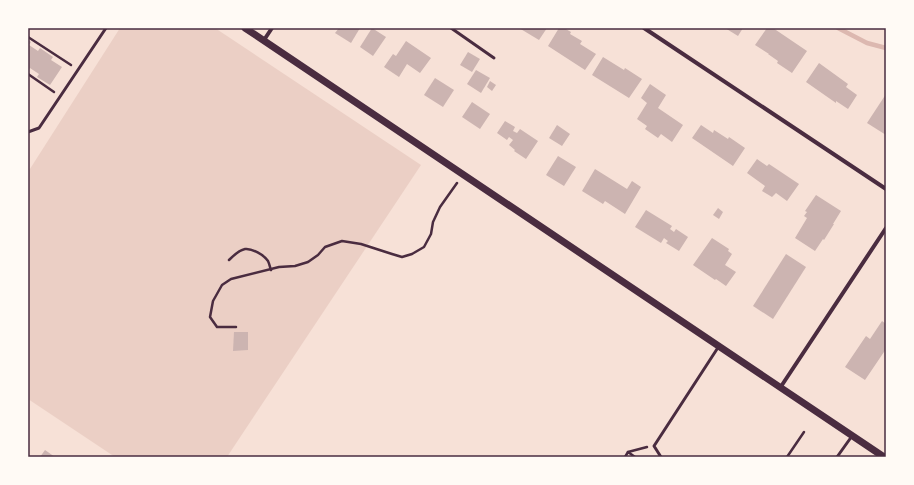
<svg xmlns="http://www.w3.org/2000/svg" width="914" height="485" viewBox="0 0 914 485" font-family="'IBM Plex Sans',sans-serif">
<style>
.green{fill:#ebcfc5}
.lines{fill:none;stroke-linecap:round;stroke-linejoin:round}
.stream{stroke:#dcb8b0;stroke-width:4.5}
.building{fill:#ccb4b1}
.path{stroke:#4a2c40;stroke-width:2.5}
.service{stroke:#4a2c40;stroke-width:3}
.minor{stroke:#4a2c40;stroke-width:4}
.tertiary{stroke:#4a2c40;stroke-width:7}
.neatline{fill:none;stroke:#4a2c40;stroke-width:1.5}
</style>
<rect width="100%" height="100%" fill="#f7e1d7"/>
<!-- green -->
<path class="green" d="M120,28H215L421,165L227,457H115L28,399V172Z"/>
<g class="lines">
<!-- stream -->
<path class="stream" d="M838,28L867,43L886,48"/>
</g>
<!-- building -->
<g class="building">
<path d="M339,28H360L351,43L335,33Z"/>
<path d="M372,28L386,37L373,56L360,47Z"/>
<path d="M519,28H547L539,40Z"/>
<path d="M559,28H564L571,32L570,34L582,41L580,44L596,54L585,70L548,46Z"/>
<path d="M725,28H743L738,36Z"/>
<path d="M767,28H773L807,51L792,73L777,63L778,61L768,54H769L755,45Z"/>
<path d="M28,40L31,42L29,45L38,51L40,48L53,57L51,60L62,67L50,85L37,77L39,74L30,68L28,72Z"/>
<path d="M406,41L431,58L420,73L407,64L399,77L384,67L393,54L396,56Z"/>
<path d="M468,52L480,59L472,72L460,65Z"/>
<path d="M603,57L624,70L625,68L642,79L629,98L592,75Z"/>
<path d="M819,63L848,84L846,87L857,95L848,109L836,101V103L806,82Z"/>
<path d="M476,70L490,78L481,93L467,84Z"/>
<path d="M435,78L454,90L443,107L424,95Z"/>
<path d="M490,81L496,85L492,91L487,87Z"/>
<path d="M650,84L666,95L658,108L683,125L672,142L661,134L658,138L645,129L647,126L637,119L647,103L641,98Z"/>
<path d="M886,94V135L867,123Z"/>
<path d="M472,102L490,114L480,129L462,117Z"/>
<path d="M505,121L515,127L513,131L517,133L520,129L538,141L526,159L514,151L515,150L509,145L513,140L509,137L507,140L497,133Z"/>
<path d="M557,125L570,134L562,146L549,138Z"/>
<path d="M701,125L713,133L714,130L728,139L729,137L745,148L733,166L692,138Z"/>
<path d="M558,156L576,167L564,186L546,175Z"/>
<path d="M757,159L767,166L769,164L799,184L787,201L776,193L772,197L762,191L765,186L747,173Z"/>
<path d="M595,169L627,189L632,181L641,187L625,214L605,201L603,204L582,191Z"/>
<path d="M816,195L841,211L833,224H834L824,240L823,239L815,251L795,238L807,218L804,216L807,212L805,211Z"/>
<path d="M718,208L723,212L719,219L713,215Z"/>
<path d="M646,210L672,226L670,229L674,232L676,229L688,237L679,251L666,243L668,241L664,238L661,243L635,227Z"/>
<path d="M712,238L729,249L728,251L732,254L725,265L736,272L726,286L716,279L715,280L693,265Z"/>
<path d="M786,254L806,267L773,319L753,306Z"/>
<path d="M882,321L886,324V349L865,380L845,367L866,336L870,339Z"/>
<path d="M234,332H248V350L233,351Z"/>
<path d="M45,450L55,457H40Z"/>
</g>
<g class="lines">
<!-- path -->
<g class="path">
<path d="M28,37L71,65"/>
<path d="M28,74L54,92"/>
<path d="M229,260C233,256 240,250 245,249C252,248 264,255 268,261C269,263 270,267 271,270"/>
<path d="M236,327H217L210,317L213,301L222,285L231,279L279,267L295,266L308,262L318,255L325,247L342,241L361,244L392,254L402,257L412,254L424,247L431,234L433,222L440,207L457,183"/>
<path d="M628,452L647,447"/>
<path d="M625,457L628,452L635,457"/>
<path d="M787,457L804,432"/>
</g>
<!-- service -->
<g class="service">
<path d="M451,28L494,58"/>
<path d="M28,132L39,128L106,28"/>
<path d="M661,457L654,446L719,346"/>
<path d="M837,457L852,436"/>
</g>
<!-- minor -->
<g class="minor">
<path d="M644,28L886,189"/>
<path d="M264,40L272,28"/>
<path d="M780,388L886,228"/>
</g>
<!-- tertiary -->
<path class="tertiary" d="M245,28L884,457"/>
</g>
<!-- border -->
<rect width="914" height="485" fill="none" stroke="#fffaf5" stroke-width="58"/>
<rect x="29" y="29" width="856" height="427" class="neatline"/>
</svg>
